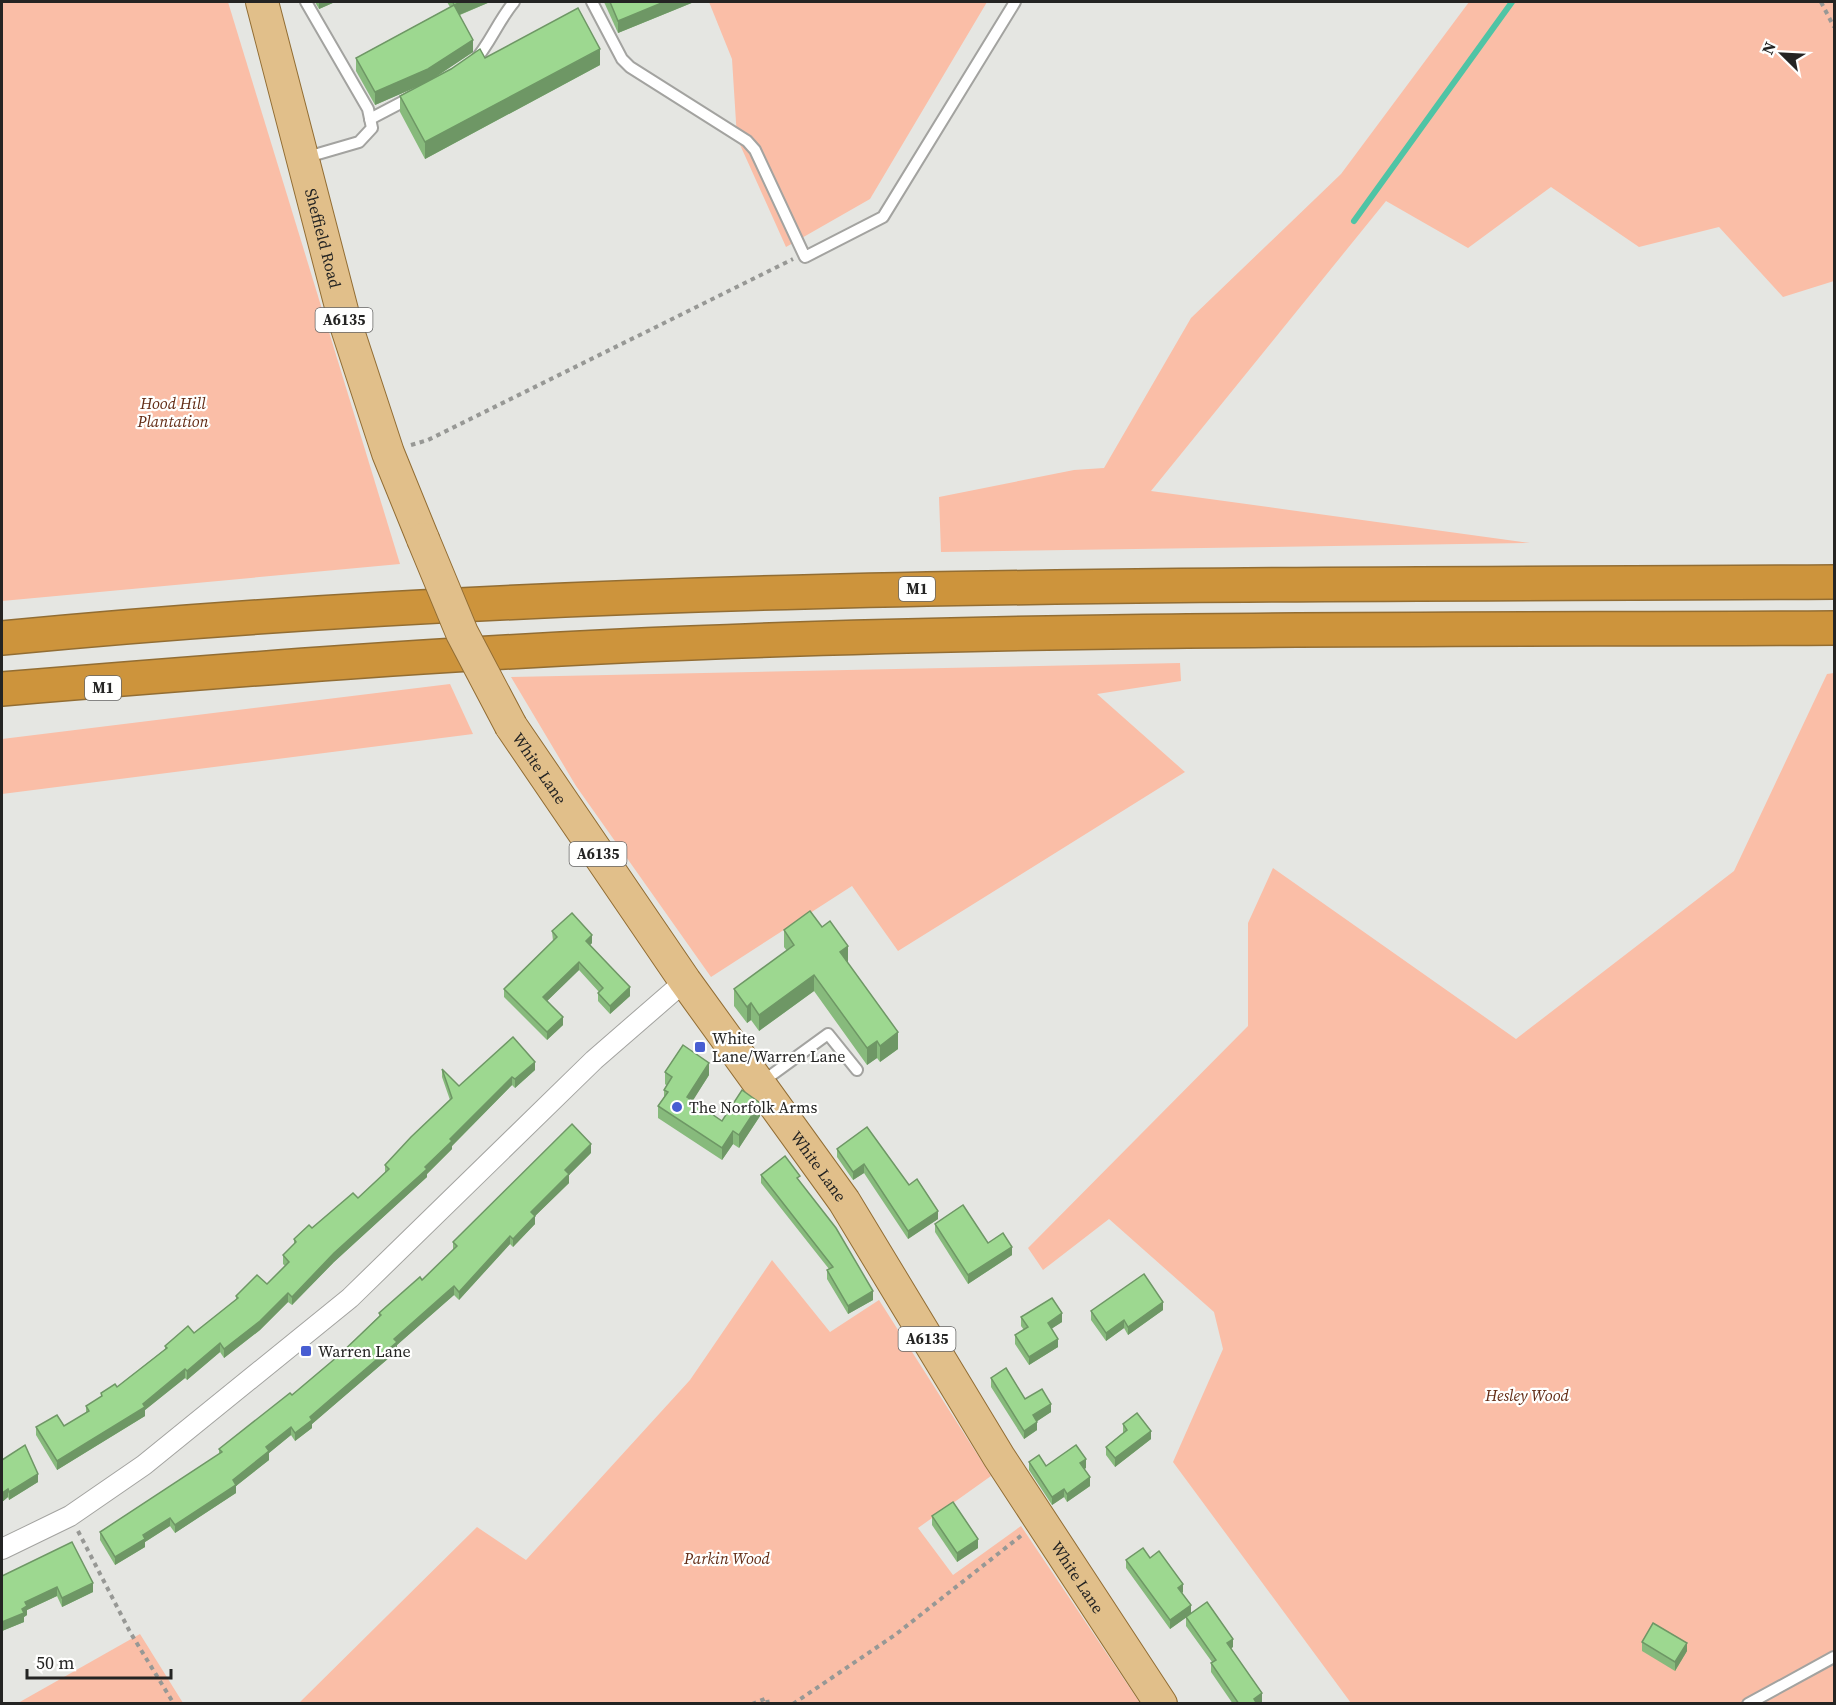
<svg xmlns="http://www.w3.org/2000/svg" width="1836" height="1705" viewBox="0 0 1836 1705" font-family="'Source Serif 4',serif">
<style>
.green{fill:#fabea7}
.lines{fill:none;stroke-linecap:round;stroke-linejoin:round}
.stream{stroke:#4fc4a5;stroke-width:6}
.service-casing{stroke:#a3a3a0;stroke-width:14}
.minor-casing{stroke:#a3a3a0;stroke-width:22}
.primary-casing{stroke:#926d33;stroke-width:34}
.motorway-casing{stroke:#926d33;stroke-width:36}
.path{stroke:#979895;stroke-width:4;stroke-dasharray:4.5 4.5;stroke-linecap:butt}
.service{stroke:#fff;stroke-width:10}
.minor{stroke:#fff;stroke-width:20}
.primary{stroke:#e1bf8a;stroke-width:32}
.motorway{stroke:#cd943c;stroke-width:33}
.primary-bridge-casing{stroke:#926d33;stroke-width:34;stroke-linecap:butt}
.primary-bridge{stroke:#e1bf8a;stroke-width:32}
.wall{fill:#87ba7c}
.shaded-wall{fill:#6e9765}
.building{fill:#9dd890;stroke:#6e9765;stroke-width:1.5}
.poi-dot{fill:#485ed2;stroke:#fffffe;stroke-width:2}
.labels{text-anchor:middle;stroke-width:4.5;stroke-linejoin:round;paint-order:stroke}
.shield{fill:#fffffe;stroke:#666665;stroke-width:1.5}
.shield-label{font-size:15px;font-weight:bold;fill:#242423}
.street-label{font-size:16px;fill:#242423;stroke:#fffffe}
.park-label{font-size:16px;font-style:italic;fill:#632c15;stroke:#fffffe}
.poi-label{font-size:16px;fill:#242423;stroke:#fffffe;text-anchor:start}
</style>
<rect width="100%" height="100%" fill="#e5e6e2"/>
<!-- green -->
<g class="green">
<path d="M2,2H228L400,564L2,601Z"/>
<path d="M709,2H987L870,199L786,247L737,138L732,59Z"/>
<path d="M1469,2H1834V281L1783,297L1719,227L1639,247L1551,187L1468,248L1386,201L1151,491L1530,543L941,552L939,497L1074,470L1104,468L1191,318L1341,174Z"/>
<path d="M1180,663L1181,681L1097,694L1185,772L898,951L852,886L711,977L576,786L511,677Z"/>
<path d="M1834,673V1703H1351L1173,1462L1223,1349L1214,1312L1109,1219L1043,1270L1028,1248L1248,1026V923L1273,868L1516,1039L1734,871L1827,674Z"/>
<path d="M450,684L473,734L2,794V739Z"/>
<path d="M772,1260L830,1332L879,1300L991,1476L918,1528L953,1575L1021,1526L1140,1703L298,1704L477,1527L526,1560L690,1380Z"/>
<path d="M140,1634L183,1703H18Z"/>
</g>
<g class="lines">
<!-- stream -->
<path class="stream" d="M1354,221L1512,2"/>
<defs>
<g id="service">
<path d="M592,2L622,59L630,67L747,141L755,150L805,257L883,217L1015,2"/>
<path d="M473,63C490,44 498,21 514,2"/>
<path d="M370,119L412,97"/>
<path d="M304,158L359,142L372,128L368,109L306,2"/>
<path d="M762,1082L828,1034L857,1070"/>
<path d="M1748,1704L1834,1657"/>
</g>
<path id="minor" d="M2,1549L70,1516L144,1465L350,1298L594,1060L685,981"/>
<g id="primary">
<path id="s1" d="M262,2L345,322L388,453L423,539"/>
<path id="s2" d="M511,726L685,981L844,1201L999,1457L1161,1704"/>
</g>
<g id="motorway">
<path d="M2,638C610,579 1223,586 1834,582"/>
<path d="M2,689C231,670 461,652 691,643C1072,627 1454,630 1834,628"/>
</g>
</defs>
<!-- service casing -->
<use href="#service" class="service-casing"/>
<!-- minor casing -->
<use href="#minor" class="minor-casing"/>
<!-- primary casing -->
<use href="#primary" class="primary-casing"/>
<!-- motorway casing -->
<use href="#motorway" class="motorway-casing"/>
<!-- path -->
<g class="path">
<path d="M1821,2L1834,27"/>
<path d="M411,445L428,440L793,259"/>
<path d="M78,1531L130,1632L174,1704"/>
<path d="M752,1704L767,1698L768,1704"/>
<path d="M793,1704L895,1635L1022,1535"/>
</g>
<!-- service -->
<use href="#service" class="service"/>
<!-- minor -->
<use href="#minor" class="minor"/>
<!-- primary -->
<use href="#primary" class="primary"/>
<!-- motorway -->
<use href="#motorway" class="motorway"/>
<defs>
<path id="primary-bridge" d="M423,539L462,633L511,726"/>
</defs>
<!-- primary-bridge casing -->
<use href="#primary-bridge" class="primary-bridge-casing"/>
<!-- primary-bridge -->
<use href="#primary-bridge" class="primary-bridge"/>
</g>
<!-- wall -->
<g class="wall">
<path d="M315,2H335L319,9Z"/>
<path d="M447,2H490L460,15L473,52L431,80L485,58L600,65L425,159L400,112V96L423,84L375,105L356,71V58L450,7Z"/>
<path d="M604,2H694L618,33Z"/>
<path d="M784,930L848,962V963L898,1049L880,1062L877,1058L867,1065L814,991L759,1031L751,1020L747,1023L734,1006V989L787,951L784,947Z"/>
<path d="M552,931L592,943L590,945L630,996L610,1014L598,1001V993L599,992L579,970L547,1001L563,1025L547,1040L504,997V989L553,941Z"/>
<path d="M442,1069L459,1086L535,1070L515,1088L512,1085L452,1146V1149L427,1174V1177L334,1262L292,1305L288,1302L260,1330L224,1358L220,1352L187,1380L185,1378L145,1410V1416L57,1470L36,1435V1427L64,1426L86,1413V1406L101,1397V1393L117,1387L165,1349V1346L194,1333L236,1300V1296L267,1284L285,1266L283,1264V1255L294,1245V1239L312,1228L358,1198L385,1173V1165L450,1100L442,1077Z"/>
<path d="M665,1072L709,1075L692,1101L722,1121L760,1116L739,1148L733,1144L722,1160L658,1118V1106L664,1097V1090L667,1086L665,1084Z"/>
<path d="M837,1149L909,1185L938,1219L908,1239L864,1173L853,1180L837,1157Z"/>
<path d="M591,1153L569,1175V1183L535,1216V1224L513,1247L510,1244L459,1300L454,1295L447,1301L397,1345V1351L312,1424V1428L295,1441L291,1435L269,1453V1460L236,1486V1493L175,1533L170,1526L145,1542V1547L115,1565L100,1540V1532L219,1454V1449L292,1395L337,1357L379,1316V1313L422,1280L453,1251V1242Z"/>
<path d="M761,1175L800,1182L873,1300L848,1314L827,1279V1270L829,1269L761,1183Z"/>
<path d="M935,1224L988,1243L1012,1255L968,1284L935,1232Z"/>
<path d="M1163,1310L1128,1335L1124,1328L1106,1341L1091,1320V1311Z"/>
<path d="M1021,1317L1062,1322L1051,1329L1058,1347L1029,1365L1015,1344V1335L1024,1330L1021,1326Z"/>
<path d="M991,1378L1025,1399L1051,1412L1037,1421V1430L1024,1439L991,1387Z"/>
<path d="M1123,1424L1151,1439L1115,1467L1106,1455V1447L1123,1433Z"/>
<path d="M2,1460L38,1482L9,1500L8,1497L2,1502Z"/>
<path d="M1029,1462L1046,1466L1086,1468L1084,1469L1090,1486L1067,1502L1064,1497L1052,1505L1029,1470Z"/>
<path d="M932,1516L978,1548L957,1562L932,1525Z"/>
<path d="M72,1542L93,1592L62,1607L57,1596L27,1610V1615L24,1617V1622L2,1631Z"/>
<path d="M1150,1558L1183,1592L1182,1593L1191,1614L1170,1629L1126,1568V1560Z"/>
<path d="M1186,1617L1233,1647L1231,1648L1262,1702L1259,1704H1233L1211,1672V1663L1212,1662L1186,1626Z"/>
<path d="M1642,1642L1687,1651L1675,1671L1642,1651Z"/>
</g>
<!-- shaded-wall -->
<g class="shaded-wall">
<path d="M319,2H335L319,9Z"/>
<path d="M461,2H490L454,17V5Z"/>
<path d="M664,2H694L618,33V21Z"/>
<path d="M473,40V52L428,82L375,105V92Z"/>
<path d="M600,49V65L425,159V142Z"/>
<path d="M592,935V943L586,949V941Z"/>
<path d="M848,946V962L840,969V952Z"/>
<path d="M579,962V970L543,1005V997Z"/>
<path d="M814,975V991L759,1031V1015Z"/>
<path d="M630,987V996L610,1014V1006Z"/>
<path d="M751,1003V1020L747,1023V1007Z"/>
<path d="M563,1017V1025L547,1040V1032Z"/>
<path d="M898,1032V1049L880,1062V1046Z"/>
<path d="M877,1041V1058L867,1065V1048Z"/>
<path d="M535,1062V1070L515,1088V1079Z"/>
<path d="M709,1063V1075L687,1110V1097Z"/>
<path d="M512,1077V1085L452,1146V1149L427,1174V1177L334,1262L292,1305V1297L334,1253L425,1167L450,1139Z"/>
<path d="M760,1103V1116L739,1148V1135Z"/>
<path d="M733,1131V1144L722,1160V1148Z"/>
<path d="M591,1144V1153L569,1175V1183L531,1220V1212L565,1170Z"/>
<path d="M864,1164V1173L853,1180V1172Z"/>
<path d="M938,1211V1219L908,1239V1231Z"/>
<path d="M535,1216V1224L513,1247V1239Z"/>
<path d="M510,1236V1244L459,1300V1292Z"/>
<path d="M1012,1247V1255L968,1284V1275Z"/>
<path d="M454,1286V1295L397,1345V1351L312,1424V1428L295,1441V1433L310,1417L394,1339Z"/>
<path d="M873,1291V1300L848,1314V1306Z"/>
<path d="M288,1293V1302L260,1330L224,1358V1349Z"/>
<path d="M1163,1302V1310L1128,1335V1327Z"/>
<path d="M1062,1313V1322L1048,1331V1323Z"/>
<path d="M1124,1320V1328L1106,1341V1333Z"/>
<path d="M1058,1339V1347L1029,1365V1357Z"/>
<path d="M220,1343V1352L187,1380V1371Z"/>
<path d="M185,1369V1378L145,1410V1416L57,1470V1461L143,1404Z"/>
<path d="M1051,1404V1412L1033,1424V1415Z"/>
<path d="M1037,1422V1430L1024,1439V1431Z"/>
<path d="M291,1427V1435L269,1453V1460L236,1486V1493L175,1533V1525L233,1480L266,1447Z"/>
<path d="M1151,1431V1439L1115,1467V1458Z"/>
<path d="M1086,1459V1468L1080,1472V1463Z"/>
<path d="M38,1474V1482L9,1500V1492Z"/>
<path d="M1090,1477V1486L1067,1502V1494Z"/>
<path d="M8,1489V1497L2,1502V1493Z"/>
<path d="M1064,1489V1497L1052,1505V1497Z"/>
<path d="M170,1518V1526L145,1542V1547L115,1565V1557L143,1535Z"/>
<path d="M978,1539V1548L957,1562V1553Z"/>
<path d="M93,1583V1592L62,1607V1598Z"/>
<path d="M1183,1584V1592L1178,1596V1588Z"/>
<path d="M57,1587V1596L27,1610V1615L24,1617V1622L2,1631V1622L25,1602Z"/>
<path d="M1191,1605V1614L1170,1629V1620Z"/>
<path d="M1233,1639V1647L1227,1651V1643Z"/>
<path d="M1687,1643V1651L1675,1671V1662Z"/>
<path d="M1262,1693V1702L1259,1704H1254V1699Z"/>
</g>
<!-- building -->
<g class="building">
<path d="M453,2H461L454,5Z"/>
<path d="M610,2H664L618,21Z"/>
<path d="M454,5L473,40L428,69L375,92L356,58Z"/>
<path d="M578,8L600,49L425,142L400,96L451,69L480,49L485,58Z"/>
<path d="M810,911L822,927L830,921L848,946L840,952L898,1032L880,1046L877,1041L867,1048L814,975L759,1015L751,1003L747,1007L734,989L794,945L784,930Z"/>
<path d="M572,913L592,935L586,941L630,987L610,1006L598,993L603,988L579,962L543,997L563,1017L547,1032L504,989L557,937L552,931Z"/>
<path d="M513,1037L535,1062L515,1079L512,1077L450,1139L452,1141L425,1167L427,1169L334,1253L292,1297L288,1293L260,1321L224,1349L220,1343L187,1371L185,1369L143,1404L145,1407L57,1461L36,1427L57,1415L64,1426L89,1411L86,1406L102,1396L101,1393L115,1384L117,1387L167,1348L165,1346L188,1326L194,1333L238,1298L236,1296L257,1275L267,1284L289,1262L283,1255L296,1242L294,1239L309,1225L312,1228L353,1193L358,1198L389,1169L385,1165L411,1137L452,1098L442,1069L459,1086Z"/>
<path d="M683,1045L709,1063L687,1097L722,1121L742,1090L760,1103L739,1135L733,1131L722,1148L658,1106L668,1092L664,1090L672,1077L665,1072Z"/>
<path d="M572,1124L591,1144L565,1170L569,1174L531,1212L535,1216L513,1239L510,1236L459,1292L454,1286L447,1292L394,1339L397,1342L310,1417L312,1420L295,1433L291,1427L266,1447L269,1451L233,1480L236,1485L175,1525L170,1518L143,1535L145,1539L115,1557L100,1532L222,1452L219,1449L290,1393L292,1395L337,1357L381,1315L379,1313L420,1277L422,1280L457,1246L453,1242Z"/>
<path d="M867,1127L909,1185L917,1179L938,1211L908,1231L864,1164L853,1172L837,1149Z"/>
<path d="M785,1156L800,1176L797,1178L836,1228L873,1291L848,1306L827,1270L833,1267L761,1175Z"/>
<path d="M963,1205L988,1243L1003,1233L1012,1247L968,1275L935,1224Z"/>
<path d="M1144,1274L1163,1302L1128,1327L1124,1320L1106,1333L1091,1311Z"/>
<path d="M1052,1298L1062,1313L1048,1323L1058,1339L1029,1357L1015,1335L1028,1327L1021,1317Z"/>
<path d="M1006,1368L1025,1399L1042,1389L1051,1404L1033,1415L1037,1422L1024,1431L991,1378Z"/>
<path d="M1137,1413L1151,1431L1115,1458L1106,1447L1127,1430L1123,1424Z"/>
<path d="M25,1445L38,1474L9,1492L8,1489L2,1493V1460Z"/>
<path d="M1076,1445L1086,1459L1080,1463L1090,1477L1067,1494L1064,1489L1052,1497L1029,1462L1039,1455L1046,1466Z"/>
<path d="M953,1502L978,1539L957,1553L932,1516Z"/>
<path d="M72,1542L93,1583L62,1598L57,1587L25,1602L27,1606L22,1609L24,1613L2,1622V1576Z"/>
<path d="M1143,1548L1150,1558L1159,1551L1183,1584L1178,1588L1191,1605L1170,1620L1126,1560Z"/>
<path d="M1207,1602L1233,1639L1227,1643L1262,1693L1254,1699L1257,1704H1239L1211,1663L1216,1660L1186,1617Z"/>
<path d="M1653,1623L1687,1643L1675,1662L1642,1642Z"/>
</g>
<!-- markers -->
<g class="poi-dot">
<rect x="694" y="1041" width="12" height="12" rx="3"/>
<circle cx="677" cy="1107" r="6"/>
<rect x="300" y="1345" width="12" height="12" rx="3"/>
</g>
<g class="labels">
<!-- shield labels -->
<g class="shield">
<rect x="315.5" y="308" width="57" height="24" rx="4.5"/>
<rect x="899" y="577" width="36" height="24" rx="4.5"/>
<rect x="85" y="676" width="36" height="24" rx="4.5"/>
<rect x="569.5" y="842" width="57" height="24" rx="4.5"/>
<rect x="898.5" y="1327" width="57" height="24" rx="4.5"/>
</g>
<g class="shield-label">
<text x="344" y="325">A6135</text>
<text x="917" y="594">M1</text>
<text x="103" y="693">M1</text>
<text x="598" y="859">A6135</text>
<text x="927" y="1344">A6135</text>
</g>
<!-- street labels -->
<g class="street-label">
<text dy="6" stroke="none"><textPath href="#s1" startOffset="244">Sheffield Road</textPath></text>
<text dy="6" stroke="none"><textPath href="#s2" startOffset="51">White Lane</textPath></text>
<text dy="6" stroke="none"><textPath href="#s2" startOffset="537">White Lane</textPath></text>
<text dy="6" stroke="none"><textPath href="#s2" startOffset="1023">White Lane</textPath></text>
</g>
<!-- park labels -->
<g class="park-label">
<text x="173" y="409">Hood Hill<tspan x="173" dy="18">Plantation</tspan></text>
<text x="1527" y="1401">Hesley Wood</text>
<text x="727" y="1564">Parkin Wood</text>
</g>
<!-- poi labels -->
<g class="poi-label">
<text x="712" y="1044">White<tspan x="712" dy="18">Lane/Warren Lane</tspan></text>
<text x="689" y="1113">The Norfolk Arms</text>
<text x="318" y="1357">Warren Lane</text>
</g>
</g>
<!-- border -->
<rect width="1836" height="1705" fill="none" stroke="#242423" stroke-width="6"/>
<!-- north arrow -->
<g transform="translate(1782 54) rotate(294)" stroke="#fffffe" stroke-width="4.5" paint-order="stroke">
<path d="M0-4.5L10 22L0 15L-10 22Z" fill="#242423"/>
<text y="-9" font-size="16" font-weight="bold" text-anchor="middle" fill="#242423">N</text>
</g>
<!-- scale -->
<path d="M27 1669v9h144v-9" fill="none" stroke="#242423" stroke-width="3"/>
<text x="36" y="1669" font-size="18" fill="#242423" stroke="#fffffe" stroke-width="4.5" paint-order="stroke">50 m</text>
</svg>
